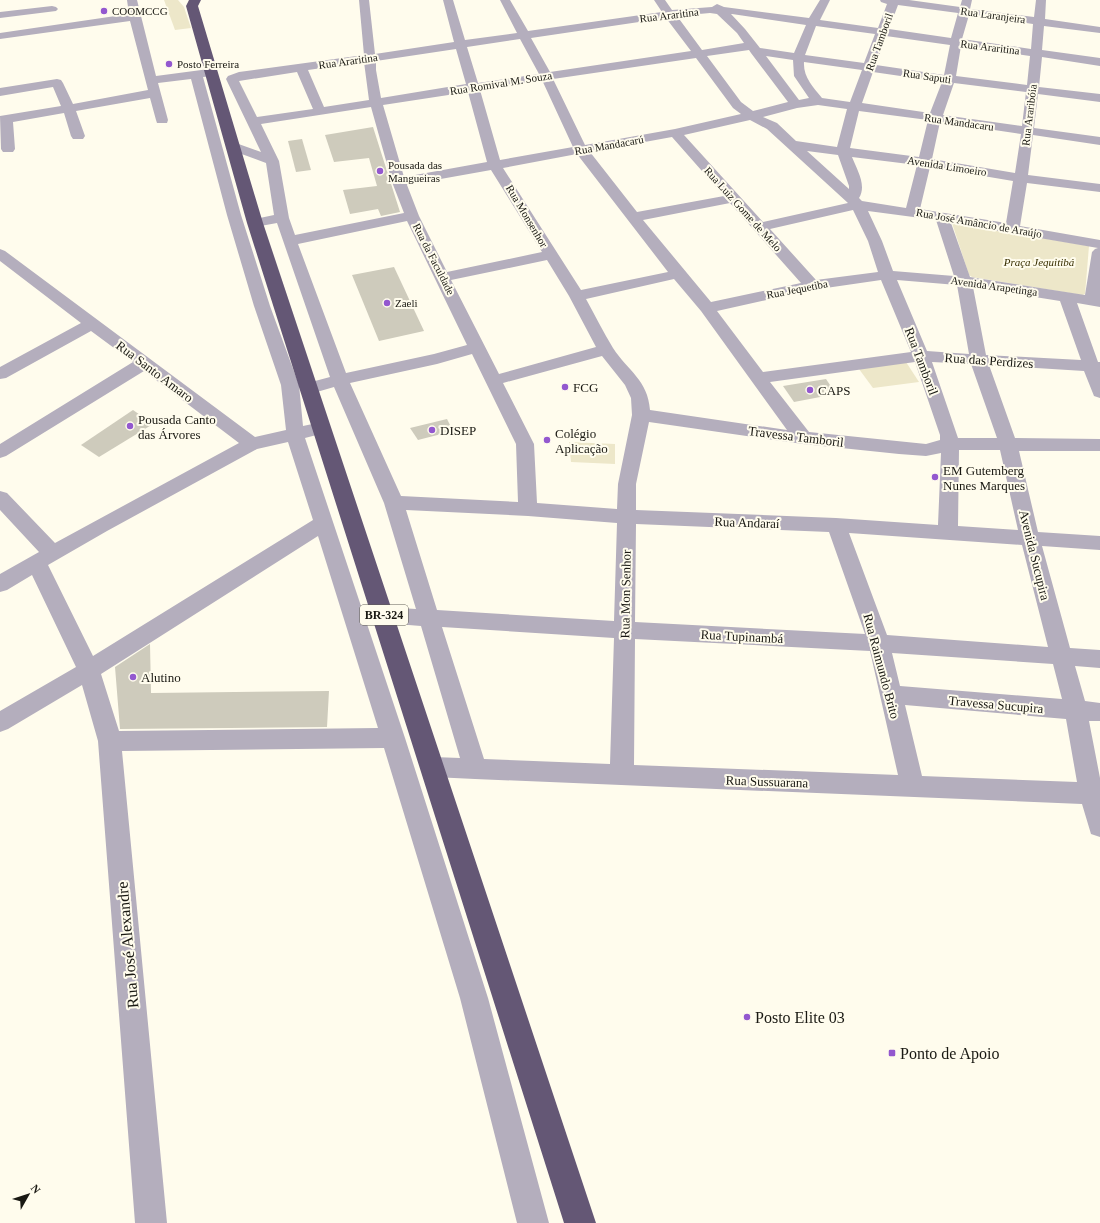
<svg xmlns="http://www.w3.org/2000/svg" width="1100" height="1223" viewBox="0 0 1100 1223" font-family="Georgia,serif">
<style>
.green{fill:#ede7c9}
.building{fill:#cecbbc}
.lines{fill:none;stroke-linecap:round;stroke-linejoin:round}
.minor{fill:#b4aebd;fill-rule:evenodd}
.highway{fill:#645775;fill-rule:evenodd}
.poi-dot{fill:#9358cf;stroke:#fffced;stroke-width:1.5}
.labels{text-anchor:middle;stroke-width:4;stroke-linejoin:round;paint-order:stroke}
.far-poi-label{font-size:11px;fill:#191812;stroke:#fffced;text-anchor:start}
.far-street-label{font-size:11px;fill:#191812;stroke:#fffced}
.far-park-label{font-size:11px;font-style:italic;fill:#382f00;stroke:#fffced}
.shield{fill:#fffced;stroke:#5e5c54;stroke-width:1}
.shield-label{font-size:12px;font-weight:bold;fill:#191812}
.street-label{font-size:13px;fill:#191812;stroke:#fffced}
.poi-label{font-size:13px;fill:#191812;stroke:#fffced;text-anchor:start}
.near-street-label{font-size:16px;fill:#191812;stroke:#fffced}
.near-poi-label{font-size:16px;fill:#191812;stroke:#fffced;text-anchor:start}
</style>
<rect width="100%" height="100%" fill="#fffced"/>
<!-- green -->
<g class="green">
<path d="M164,0H178L184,7L191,28L175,30Z"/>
<path d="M952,223L1089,246L1085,294L1082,295L972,277L969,275Z"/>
<path d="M906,362L919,382L873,388L859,369Z"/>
<path d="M569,442L615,444V464L571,462Z"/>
</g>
<!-- building -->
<g class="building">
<path d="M373,127L400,212L381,216L378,209L350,214L343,190L377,186L369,158L334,162L325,135Z"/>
<path d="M302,139L311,170L296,172L288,141Z"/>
<path d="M394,267L424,331L379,341L352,275Z"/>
<path d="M826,379L836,394L794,402L783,386Z"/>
<path d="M133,410L153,424L99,457L81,445Z"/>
<path d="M447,419L453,431L418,440L410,428Z"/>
<path d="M150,644L151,693L329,691L327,727L120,729L115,667Z"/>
</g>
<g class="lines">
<!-- minor -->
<g class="minor">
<path d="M127,0H137L156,76L209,69L213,70L215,73L213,76L203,77L241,215L270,306L299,385L303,426L322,422L328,424L331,428L328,432L305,438L405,738L488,998L549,1223H517L460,998L384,748L122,751L167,1223H135L98,741L82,685L8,729L0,732V711L76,667L32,575L7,590L0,592V574L39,552L0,510V491L7,493L55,543L239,443L144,371L6,456L0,458V444L133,362L91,331L6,378L0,379V367L81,323L0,261V249L5,251L255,437L286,430L281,385L254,306L227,215L191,79L158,83L168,120L167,123H157L156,120L150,98L76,111L85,136L83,139H73L71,136L64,113L13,122L15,149L13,152H3L1,149L0,116L61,106L53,87L0,96V88L57,79L61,80L63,83L73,104L148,90L130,21L0,39V33L129,14ZM288,442L313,520L93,656L48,565L107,531L257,449ZM318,536L378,728L119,731L101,674Z"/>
<path d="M359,0H369L375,54L454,42L443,0H453L465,40L517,33L500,0H510L528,31L662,12L654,0H665L672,10L712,7L717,4L724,7L809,18L820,0H830L820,20L878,28L887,4L881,2L880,0H909L960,7L962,0H972L970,9L1034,17L1036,0H1046L1045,19L1100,27V33L1044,26L1042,50L1100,58V66L1042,57L1039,87L1100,94V102L1038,94L1034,128L1100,137V145L1033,135L1028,175L1100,184V192L1027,183L1020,226L1100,240V307L1077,303L1098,362H1100V398L1094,396L1084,371L989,365L1015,438L1100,439V451H1019L1038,532L1100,536V550L1042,546L1070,648L1100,650V668L1075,666L1085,701L1100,703V721H1089L1100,778V837L1091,834L1082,804L475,779L433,777L425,774L421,767L425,760L433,757L460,758L421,626L384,623L377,621L373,615L377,609L384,607L416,609L384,503L334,387L310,394L304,392L301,388L304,384L330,377L277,223L255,227L250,226L248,223L250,220L274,215L266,163L228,149L226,146L228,143L233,142L261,152L226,79L228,76L239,72L364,55ZM898,5L958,13L951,38L889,29ZM710,13L717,14L737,33L744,43L702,50L677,16ZM731,14H732L806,25L794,53L760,48L745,29ZM969,15L1033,24L1031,49L962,39ZM666,18L691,51L550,72L531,38ZM816,26L875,34L864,63L805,55ZM886,36L950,45L944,75L876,65ZM520,39L539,74L478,83L467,47ZM961,46L1030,56L1027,85L956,76ZM456,49L466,84L381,98L376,70V61ZM749,50L751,53L788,102L753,111L741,102L707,56ZM766,56L793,60L794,76L809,98L799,100ZM696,58L733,108L741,114L675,129L585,145L553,79ZM364,62L369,100L324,107L308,70ZM804,62L862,70L850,102L822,98C813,87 803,77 804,62ZM297,72L313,109L257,117L239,81ZM873,72L942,82L930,113L862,103ZM542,80L573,147L500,160L480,90ZM954,83L1026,92L1022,126L943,115ZM468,92L487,162L404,177L383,105ZM818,105L847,109L837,147L796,141L777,123L763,117L797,108ZM371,107L392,182L404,213L295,235L289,218L279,161L261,124ZM859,111L928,120L919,157L850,148ZM750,120L767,129L848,203L763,222L684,135ZM940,122L1021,134L1015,173L932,159ZM672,137L724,196L637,212L590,152ZM807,151L838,155L849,186V189ZM577,154L668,272L581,290L503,168ZM852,157L917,165L906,208L862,201L859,198C867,185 857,170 852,157ZM930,167L1013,181L1006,223L920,209ZM491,170L542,252L447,272L419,216L407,185ZM730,203L801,283L711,302L643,220ZM853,210L868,241L878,272L816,280L770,229ZM868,211L936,220L954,276L893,271L882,241ZM407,221L467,345L434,354L346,373L298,244ZM951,223L1098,248L1095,249L1092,252L1085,295L970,277ZM547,260L569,296L596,347L499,374L451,280ZM674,279L701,311L787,430L650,410C648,380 628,371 613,348C603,332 595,315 586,299ZM881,280L911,352L763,372L717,311L812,290ZM897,280L957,285L969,354L927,351ZM973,287L1060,301L1081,360L986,355ZM472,354L516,444L518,502L401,496L350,383L437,364ZM602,356L625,385L631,398L632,415L618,484L617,509L537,503L534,444L503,383ZM915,362L940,435V440L926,444L809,432L770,382ZM932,362L971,364L997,438H958ZM649,422L803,444L899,454L926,456L941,453L938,525L836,518L636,510V484ZM959,450H1000L1018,530L958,526ZM406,510L528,516L617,523L614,621L437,610ZM636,524L829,532L865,634L635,622ZM849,533L1022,545L1048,647L887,635ZM442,627L614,638L610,764L484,759ZM635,639L870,651L898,775L634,765ZM892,653L1053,664L1062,699L900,686ZM905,705L1066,719L1077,782L922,776Z"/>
<path d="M52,6L56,7L58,9L56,11L0,18V12Z"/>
</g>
<!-- highway -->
<path class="highway" d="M189,0H201L198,6L263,223L596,1223H564L247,223L186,6Z"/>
</g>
<!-- markers -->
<g class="poi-dot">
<circle cx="104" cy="11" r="4"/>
<circle cx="169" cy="64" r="4"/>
<circle cx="380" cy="171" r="4"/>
<circle cx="387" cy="303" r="4"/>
<circle cx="565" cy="387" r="4"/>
<circle cx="810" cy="390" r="4"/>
<circle cx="130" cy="426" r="4"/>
<circle cx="432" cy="430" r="4"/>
<circle cx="547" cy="440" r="4"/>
<circle cx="935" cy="477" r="4"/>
<circle cx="133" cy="677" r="4"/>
<circle cx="747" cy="1017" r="4"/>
<rect x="888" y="1049" width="8" height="8" rx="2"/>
</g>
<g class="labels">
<!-- far-poi labels -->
<g class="far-poi-label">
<text x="112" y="15">COOMCCG</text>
<text x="177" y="68">Posto Ferreira</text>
<text x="388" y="169">Pousada das<tspan x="388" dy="13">Mangueiras</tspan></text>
<text x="395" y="307">Zaeli</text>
</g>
<!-- far-street labels -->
<g class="far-street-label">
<text transform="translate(669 15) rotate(-7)" y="4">Rua Araritina</text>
<text transform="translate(993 15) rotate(8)" y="4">Rua Laranjeira</text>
<text transform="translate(879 42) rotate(-70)" y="4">Rua Tamboril</text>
<text transform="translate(990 47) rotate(7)" y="4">Rua Araritina</text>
<text transform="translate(348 61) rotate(-8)" y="4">Rua Araritina</text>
<text transform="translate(927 76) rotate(8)" y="4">Rua Saputi</text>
<text transform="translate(501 83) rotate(-9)" y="4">Rua Romival M. Souza</text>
<text transform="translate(1029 115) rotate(-83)" y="4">Rua Araribóia</text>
<text transform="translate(959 122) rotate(8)" y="4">Rua Mandacaru</text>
<text transform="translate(609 145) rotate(-10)" y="4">Rua Mandacarú</text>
<text transform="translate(947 166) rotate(9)" y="4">Avenida Limoeiro</text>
<text transform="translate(743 209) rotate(48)" y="4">Rua Luiz Gome de Melo</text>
<text transform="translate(527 216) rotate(59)" y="4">Rua Monsenhor</text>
<text transform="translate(979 223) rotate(10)" y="4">Rua José Amâncio de Araújo</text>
<text transform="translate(434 259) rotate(63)" y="4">Rua da Faculdade</text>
<text transform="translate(994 286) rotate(8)" y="4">Avenida Arapetinga</text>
<text transform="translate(797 289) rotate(-11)" y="4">Rua Jequetiba</text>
</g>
<!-- far-park labels -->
<g class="far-park-label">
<text x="1039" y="266">Praça Jequitibá</text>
</g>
<!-- shield labels -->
<rect class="shield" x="360" y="605" width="48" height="20" rx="3"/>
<g class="shield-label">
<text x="384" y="619">BR-324</text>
</g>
<!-- street labels -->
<g class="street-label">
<text transform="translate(989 360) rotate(4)" y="5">Rua das Perdizes</text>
<text transform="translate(922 361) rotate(69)" y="5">Rua Tamboril</text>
<text transform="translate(155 371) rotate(37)" y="5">Rua Santo Amaro</text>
<text transform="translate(796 436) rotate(7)" y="5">Travessa Tamboril</text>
<text transform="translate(747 522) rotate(2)" y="5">Rua Andaraí</text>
<text transform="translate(1035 555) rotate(76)" y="5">Avenida Sucupira</text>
<text transform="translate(625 594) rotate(-89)" y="5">Rua Mon Senhor</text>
<text transform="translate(742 636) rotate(3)" y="5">Rua Tupinambá</text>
<text transform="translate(882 666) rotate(75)" y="5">Rua Raimundo Brito</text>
<text transform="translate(996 704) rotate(5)" y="5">Travessa Sucupira</text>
<text transform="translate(767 781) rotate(2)" y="5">Rua Sussuarana</text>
</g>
<!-- poi labels -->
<g class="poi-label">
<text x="573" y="392">FCG</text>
<text x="818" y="395">CAPS</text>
<text x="138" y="424">Pousada Canto<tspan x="138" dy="15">das Árvores</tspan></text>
<text x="440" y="435">DISEP</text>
<text x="555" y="438">Colégio<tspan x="555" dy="15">Aplicação</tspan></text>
<text x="943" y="475">EM Gutemberg<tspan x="943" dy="15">Nunes Marques</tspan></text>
<text x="141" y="682">Alutino</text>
</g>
<!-- near-street labels -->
<g class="near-street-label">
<text transform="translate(127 945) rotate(-95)" y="6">Rua José Alexandre</text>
</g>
<!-- near-poi labels -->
<g class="near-poi-label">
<text x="755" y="1023">Posto Elite 03</text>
<text x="900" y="1059">Ponto de Apoio</text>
</g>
</g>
<!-- north arrow -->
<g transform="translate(28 1195) rotate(51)" stroke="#fffced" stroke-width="3" paint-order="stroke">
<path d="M0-3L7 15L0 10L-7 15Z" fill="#191812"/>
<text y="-6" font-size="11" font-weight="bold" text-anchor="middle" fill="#191812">N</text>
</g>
</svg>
